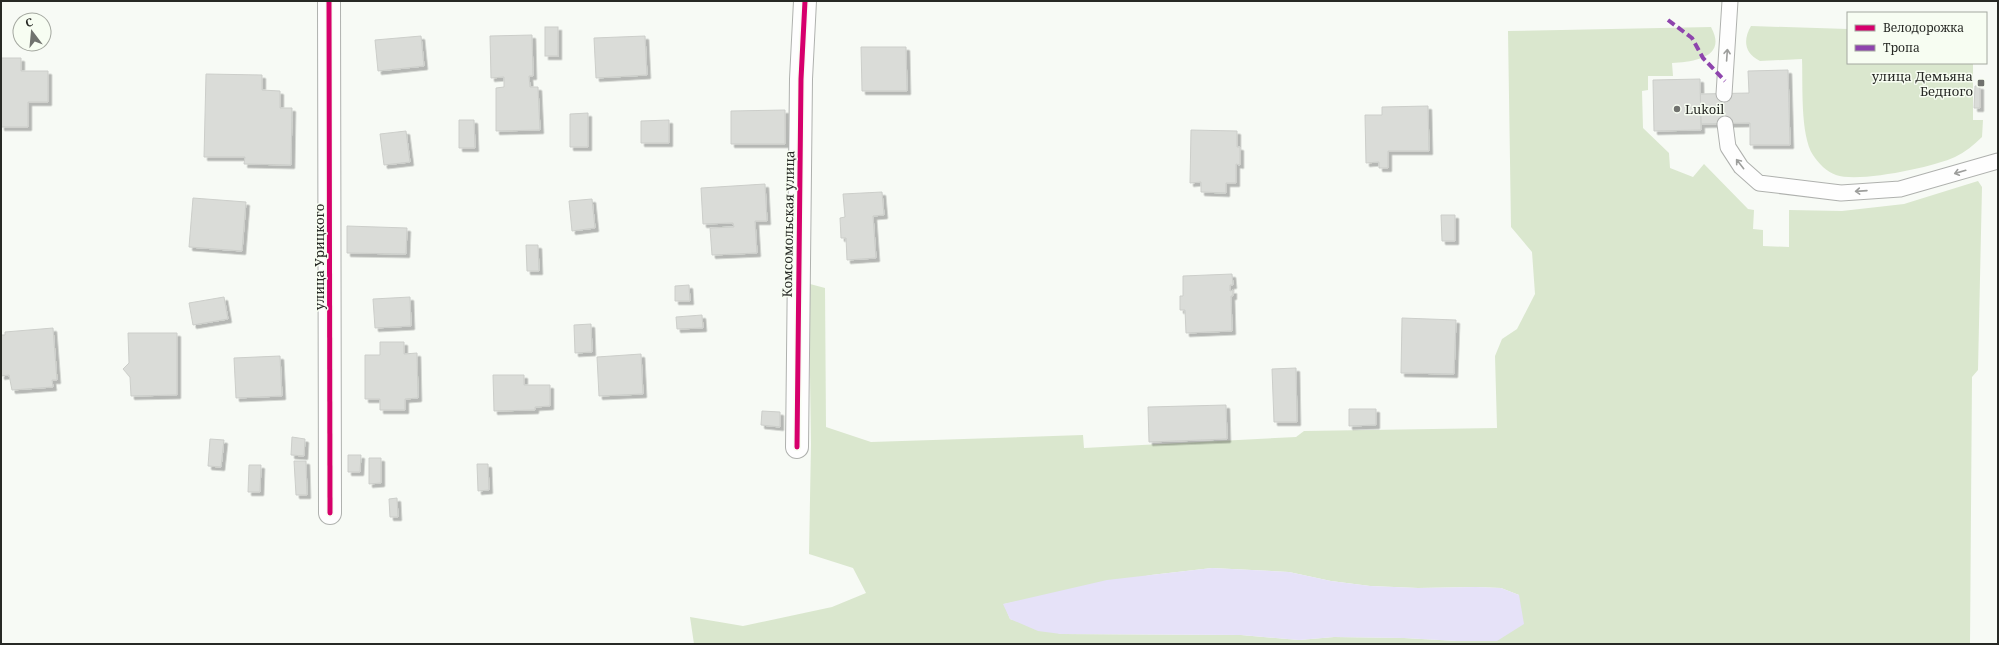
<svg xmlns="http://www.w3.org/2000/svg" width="1999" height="645" viewBox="0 0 1999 645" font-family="'Noto Serif',serif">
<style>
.green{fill:#dae7ce;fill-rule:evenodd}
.water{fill:#e6e2f8}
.building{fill:#dadcd8;stroke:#ccceca;filter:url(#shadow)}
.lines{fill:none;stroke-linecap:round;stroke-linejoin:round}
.lane-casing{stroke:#afb1ae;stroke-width:17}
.street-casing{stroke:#afb1ae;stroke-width:24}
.lane{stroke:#fefefe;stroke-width:15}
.street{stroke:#fefefe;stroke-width:22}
.quiet{stroke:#8e44ad;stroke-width:4;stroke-dasharray:8 4;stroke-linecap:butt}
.cycleway-casing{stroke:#f7fdf2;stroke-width:8}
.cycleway{stroke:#d6006c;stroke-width:5}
.oneway{stroke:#9d9e9c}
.poi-dot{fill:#70726e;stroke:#f7fdf2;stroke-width:1.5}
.labels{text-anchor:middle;stroke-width:3;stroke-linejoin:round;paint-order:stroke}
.poi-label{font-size:13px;fill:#272925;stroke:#f7fdf2;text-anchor:end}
.street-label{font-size:13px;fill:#272925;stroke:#f7fdf2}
</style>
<defs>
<filter id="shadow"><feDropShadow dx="3.5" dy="3.5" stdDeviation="0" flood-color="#0004"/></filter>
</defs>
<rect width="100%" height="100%" fill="#f7faf5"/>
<!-- green -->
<g class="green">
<path d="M1751,26L1848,29V63H1973V120H1983L1982,137C1974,145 1965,152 1955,157C1934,167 1859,183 1836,175C1827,172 1818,163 1813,155C1800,135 1803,84 1802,59L1760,61C1744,53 1743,40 1751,26Z"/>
<path d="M1711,27C1728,58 1693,62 1672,63L1673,76H1648V90L1642,91L1643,128L1669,153L1670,168L1693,177L1704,164L1748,209L1754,210L1753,229L1763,230V246L1789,247V210L1842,211L1904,204L1978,181L1982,187L1978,370L1972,377L1970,644H694L690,617L743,626L832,607L866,593L853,568L809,554L811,444L809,305L810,284L825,288L826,427L871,442L1083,435L1084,448L1296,437L1304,431L1497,428L1495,356L1502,339L1517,329L1535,294L1532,252L1511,227L1508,31ZM1212,568L1289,572L1331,581L1370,586L1418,588L1476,587L1501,588L1519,595L1457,641L1404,638L1334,637L1299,640L1241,635L1061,634L1010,619L1004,604L1151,575Z"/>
</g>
<!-- water -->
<path class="water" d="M1212,568L1289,572L1331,581L1370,586L1418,588L1476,587L1501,588L1519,595L1524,624L1497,641H1457L1404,638L1334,637L1299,640L1241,635L1061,634L1038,631L1010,619L1003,604L1107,580Z"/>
<!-- building -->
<g class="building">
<rect x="545" y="27" width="13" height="29"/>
<path d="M532,35L533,76H529L530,87H538L540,130L496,131V88L504,87V77L491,78L490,36Z"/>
<path d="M421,36L424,66L378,71L375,40Z"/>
<path d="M645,36L647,75L596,78L594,38Z"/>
<path d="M861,47H906L907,91H862Z"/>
<path d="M1,58H21V71H48V102H28V127H1Z"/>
<path d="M1788,70L1790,145H1750V123L1701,124L1700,94L1749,93L1748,71Z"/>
<path d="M206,74L262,75V90L280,91V108H292L291,165L244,164L245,157H204Z"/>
<path d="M1700,79L1701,130L1654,131L1653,80Z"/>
<path d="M1975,86H1980V108H1974Z"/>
<path d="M1428,106L1429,151H1388V168H1379V162L1366,163L1365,115H1382V107Z"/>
<path d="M785,110V144H731V111Z"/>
<path d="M588,113V147H570V114Z"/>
<path d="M459,120H474L475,148H459Z"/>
<path d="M669,120V143H641V121Z"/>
<path d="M1191,130L1237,131V147H1240V165L1236,164V183H1226V193L1201,192V182L1190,183Z"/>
<path d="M406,131L410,162L384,165L380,134Z"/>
<path d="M765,184L767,221H755L757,253L712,255L710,228L734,227L733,223L703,224L701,188Z"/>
<path d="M882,192L884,215L873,216L876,258L847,260L846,238H841L840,218L845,217L843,194Z"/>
<path d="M193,198L246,202L242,251L189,247Z"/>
<path d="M592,199L595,228L572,231L569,201Z"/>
<path d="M1441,215H1455V241H1442Z"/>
<path d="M347,226L407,228L406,254L347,253Z"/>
<path d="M526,245H538L539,271H527Z"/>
<path d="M1232,274L1233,285H1230V291L1233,290V296H1231L1232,331L1186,333L1185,310H1180V296H1183V276Z"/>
<path d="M689,285L690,301H675V286Z"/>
<path d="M224,297L228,319L193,325L189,303Z"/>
<path d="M410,297L411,326L375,328L373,299Z"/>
<path d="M702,315L703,328L677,329L676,317Z"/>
<path d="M1402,318L1456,320L1454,374L1401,373Z"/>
<path d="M591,324L592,352L575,353L574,325Z"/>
<path d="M53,328L57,380H52L53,387L12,390L9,375L1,376V335H5V332Z"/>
<path d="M128,333H177V395L131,396L130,377L123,369L129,363Z"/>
<path d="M380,342H404V354L417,353L418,398L405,399V410H380V399H365V355H380Z"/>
<path d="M641,354L643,394L599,396L597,357Z"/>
<path d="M280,356L282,396L236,398L234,358Z"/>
<path d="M1296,368L1297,422H1274L1272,369Z"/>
<path d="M493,375H524V385H550V406L535,407V410L494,411Z"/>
<path d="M1226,405L1227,439L1149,442L1148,407Z"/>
<path d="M1349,409H1376V425L1349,426Z"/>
<path d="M762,411L780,412V427L761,425Z"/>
<path d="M292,437L305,439L304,456L291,455Z"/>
<path d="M210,439L224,440L221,467L208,466Z"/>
<path d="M348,455H361L360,472H348Z"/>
<path d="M369,458H381V483L369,484Z"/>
<path d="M294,461H306L307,495H296Z"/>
<path d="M477,464H488L489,490L478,491Z"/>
<path d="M249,465H261L260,492H248Z"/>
<path d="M397,498L398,517H390L389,499Z"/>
</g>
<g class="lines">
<defs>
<g id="lane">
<path d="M1724,94L1730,1"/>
<path d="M1725,124L1728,147L1741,167L1759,183L1841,193L1900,189L1998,161"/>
</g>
<g id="street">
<path d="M329,1L330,513"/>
<path d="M797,447L801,79L805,1"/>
</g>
</defs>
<!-- lane casing -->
<use href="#lane" class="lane-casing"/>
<!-- street casing -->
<use href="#street" class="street-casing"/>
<!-- lane -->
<use href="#lane" class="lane"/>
<!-- street -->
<use href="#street" class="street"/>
<!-- quiet -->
<path class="quiet" d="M1668,20L1692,38L1703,58L1725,81"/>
<defs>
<g id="cycleway">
<path d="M329,1L330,513"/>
<path d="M797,447L801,79L805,1"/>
</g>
</defs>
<!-- cycleway casing -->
<use href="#cycleway" class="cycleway-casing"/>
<!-- cycleway -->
<use href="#cycleway" class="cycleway"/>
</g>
<!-- one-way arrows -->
<defs><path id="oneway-shaft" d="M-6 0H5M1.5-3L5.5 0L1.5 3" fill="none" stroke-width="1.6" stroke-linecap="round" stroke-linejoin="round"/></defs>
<g class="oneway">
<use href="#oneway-shaft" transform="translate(1727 55) rotate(-86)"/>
<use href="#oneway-shaft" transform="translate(1740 164) rotate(-128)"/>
<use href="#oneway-shaft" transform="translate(1960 172) rotate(164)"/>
<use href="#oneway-shaft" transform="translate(1861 191) rotate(176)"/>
</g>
<!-- markers -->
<g class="poi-dot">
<rect x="1977" y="79" width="8" height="8" rx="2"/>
<circle cx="1677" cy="109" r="4"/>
</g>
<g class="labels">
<!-- poi labels -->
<g class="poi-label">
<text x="1973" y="81">улица Демьяна<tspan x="1973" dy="15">Бедного</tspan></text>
<text x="1685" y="114" text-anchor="start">Lukoil</text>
</g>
<!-- street labels -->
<g class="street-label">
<text transform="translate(788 224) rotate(-89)" y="5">Комсомольская улица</text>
<text transform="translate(319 257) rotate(-90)" y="5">улица Урицкого</text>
</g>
</g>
<!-- border -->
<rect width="1999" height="645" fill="none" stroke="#272925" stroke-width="4"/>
<!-- legend -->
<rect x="1847" y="12" width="140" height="52" fill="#f7fdf2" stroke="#a4a8a0"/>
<rect x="1855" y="25" width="20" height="6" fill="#d6006c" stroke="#a4a8a0"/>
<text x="1883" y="32" font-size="12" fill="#272925">Велодорожка</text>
<rect x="1855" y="45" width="20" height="6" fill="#8e44ad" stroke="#a4a8a0"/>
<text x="1883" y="52" font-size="12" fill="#272925">Тропа</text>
<!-- north arrow -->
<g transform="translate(32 32) rotate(344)"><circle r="19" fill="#f7fdf2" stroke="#a4a8a0"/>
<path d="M0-3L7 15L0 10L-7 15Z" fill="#70726e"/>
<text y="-6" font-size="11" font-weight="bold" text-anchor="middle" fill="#272925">С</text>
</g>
</svg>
